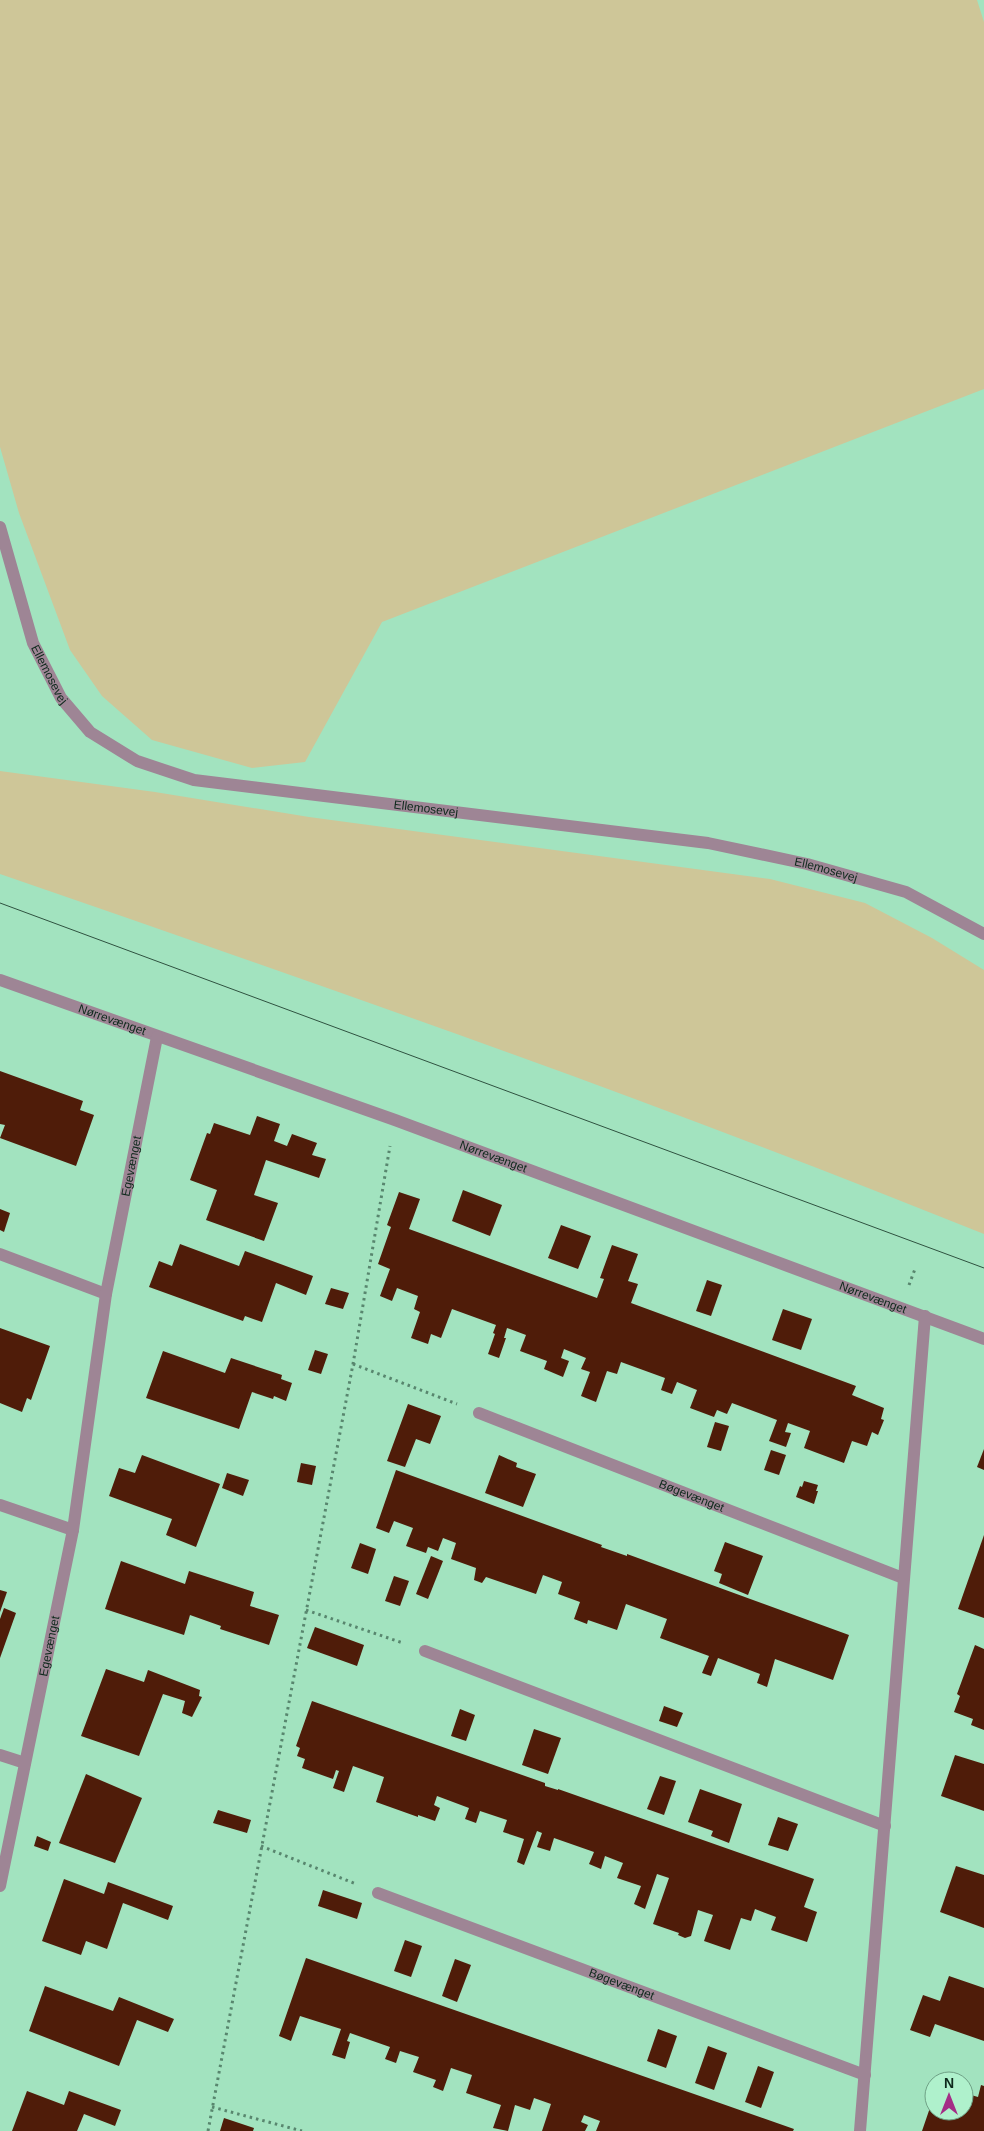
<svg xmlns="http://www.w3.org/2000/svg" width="984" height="2131" viewBox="0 0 984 2131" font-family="Helvetica,sans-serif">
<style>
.green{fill:#cec698}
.building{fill:#4f1c09}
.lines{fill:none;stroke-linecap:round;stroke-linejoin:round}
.path{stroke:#58866e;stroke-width:3;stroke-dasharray:2.5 4;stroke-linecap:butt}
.minor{stroke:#9e8595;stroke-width:12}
.tertiary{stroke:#9e8595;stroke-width:12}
.tram{stroke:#2f5240;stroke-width:1}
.labels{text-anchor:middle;stroke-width:5;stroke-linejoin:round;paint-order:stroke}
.street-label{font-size:12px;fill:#0e291c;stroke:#aff1cc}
</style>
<rect width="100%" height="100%" fill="#a2e3bf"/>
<!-- green -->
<g class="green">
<path d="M0,0H977L984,22V389L382,622L305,762L252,768L152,740L102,696L70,650L19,513L0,447Z"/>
<path d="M0,771L155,792L309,817L770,879L865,903L932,938L984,970V1234C660,1103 330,988 0,874Z"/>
</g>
<!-- building -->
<g class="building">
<path d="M0,1071L83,1101L80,1110L94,1115L76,1166L0,1138L5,1125L0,1124Z"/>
<path d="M257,1116L280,1124L274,1141L287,1146L292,1134L317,1143L312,1155L326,1159L319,1178L266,1160L254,1195L278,1203L264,1241L206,1220L217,1190L190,1180L207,1133L210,1134L214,1123L250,1135Z"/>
<path d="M463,1190L502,1205L490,1236L452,1221Z"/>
<path d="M399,1192L420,1199L409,1229L597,1298L604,1279L600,1278L612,1245L638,1254L628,1281L638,1284L631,1303L856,1386L852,1395L884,1408L881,1419L884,1420L878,1435L872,1432L867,1446L852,1441L844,1463L804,1448L810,1431L788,1423L785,1432L791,1433L786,1447L769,1441L777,1420L732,1403L727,1414L717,1410L714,1417L690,1408L697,1390L677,1382L672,1394L661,1390L665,1378L621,1362L617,1374L607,1371L596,1402L581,1396L590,1372L581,1369L586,1358L564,1349L561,1358L569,1361L563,1377L544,1369L547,1361L520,1351L526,1335L507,1328L504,1338H506L499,1358L488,1354L495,1334L493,1333L496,1325L452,1309L441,1338L431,1334L428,1344L411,1338L420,1312L414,1309L418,1296L397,1288L392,1301L380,1296L390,1269L378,1264L391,1227L387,1225Z"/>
<path d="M0,1209L10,1213L4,1232L0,1230Z"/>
<path d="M561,1225L591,1236L578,1269L548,1258Z"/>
<path d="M180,1244L239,1266L245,1251L313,1276L306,1295L276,1283L262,1322L245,1316L243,1321L149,1287L159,1261L172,1266Z"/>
<path d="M707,1280L722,1285L711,1316L696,1311Z"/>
<path d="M331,1288L349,1293L343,1309L325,1304Z"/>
<path d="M783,1309L812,1319L801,1350L772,1340Z"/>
<path d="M0,1328L50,1346L31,1400L27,1398L22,1412L0,1403Z"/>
<path d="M315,1350L328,1354L321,1374L308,1370Z"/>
<path d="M163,1351L225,1373L231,1358L282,1375L281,1379L292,1383L286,1401L274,1396L273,1399L252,1392L239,1429L146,1398Z"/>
<path d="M408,1404L441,1416L430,1444L416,1439L405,1467L387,1461Z"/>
<path d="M715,1422L729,1426L721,1451L707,1447Z"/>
<path d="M984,1449V1470L977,1467Z"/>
<path d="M771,1450L786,1455L779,1475L764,1470Z"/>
<path d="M142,1455L220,1484L196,1547L166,1535L172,1519L109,1496L119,1468L135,1473Z"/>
<path d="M499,1455L517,1463L516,1467L536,1474L523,1507L485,1493Z"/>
<path d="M301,1463L316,1466L312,1485L297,1482Z"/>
<path d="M396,1470L602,1545L601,1547L627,1556V1554L849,1635L833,1680L775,1659L767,1687L757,1683L760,1674L718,1658L711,1676L702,1673L709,1656L660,1638L667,1619L626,1604L617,1630L588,1620L587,1624L574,1619L580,1602L558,1594L562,1582L543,1575L536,1594L486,1577L482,1583L474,1580L476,1568L451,1559L456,1543L443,1538L438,1551L428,1547L426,1553L406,1546L413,1528L394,1521L389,1533L376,1528Z"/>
<path d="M227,1473L249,1480L243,1496L222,1488Z"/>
<path d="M804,1481L818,1485L816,1491H818L814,1504L796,1497L800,1486L802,1487Z"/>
<path d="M984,1535V1618L958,1609Z"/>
<path d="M725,1542L763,1556L748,1595L719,1583L722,1574L714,1571Z"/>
<path d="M360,1543L376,1549L368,1574L351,1568Z"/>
<path d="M431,1556L443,1561L428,1599L416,1594Z"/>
<path d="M121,1561L185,1584L189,1571L254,1592L250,1606L279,1615L269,1645L220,1629L221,1626L190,1615L184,1635L105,1609Z"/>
<path d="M394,1576L409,1581L400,1606L385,1601Z"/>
<path d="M0,1590L7,1592L0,1612Z"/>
<path d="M4,1608L16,1613L0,1658V1619Z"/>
<path d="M315,1627L364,1645L357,1666L307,1648Z"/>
<path d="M975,1645L984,1649V1730L971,1725L973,1719L954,1712L960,1696L957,1694Z"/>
<path d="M106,1669L144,1682L148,1670L200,1690L199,1696L202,1697L192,1717L182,1713L185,1701L163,1694L139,1756L81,1736Z"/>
<path d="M312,1701L545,1783V1786L558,1790V1789L814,1879L804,1907L817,1912L807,1942L771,1930L776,1917L755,1909L751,1921L741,1918L730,1950L704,1941L713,1915L698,1910L691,1936L685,1938L678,1935L679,1933L653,1924L669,1878L657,1874L645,1909L634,1904L641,1886L617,1878L623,1863L605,1856L601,1869L589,1864L594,1852L554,1838L550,1851L537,1847L542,1833L537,1831L524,1865L517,1862L524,1839L503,1832L507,1820L480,1811L476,1823L465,1819L469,1808L437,1796L434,1805L440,1808L435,1821L418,1815V1817L376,1802L384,1777L353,1766L344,1792L333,1788L339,1771L336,1770L333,1779L302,1768L305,1759L297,1756L300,1748L296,1746Z"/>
<path d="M664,1706L683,1713L677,1727L659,1721Z"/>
<path d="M460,1709L475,1715L466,1741L451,1736Z"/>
<path d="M534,1729L561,1738L548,1774L522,1765Z"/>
<path d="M955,1755L984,1764V1811L941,1796Z"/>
<path d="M86,1774L142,1798L115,1863L59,1843Z"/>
<path d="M660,1776L676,1781L664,1815L647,1809Z"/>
<path d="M700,1789L742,1804L729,1843L711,1836L713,1831L688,1822Z"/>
<path d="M218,1810L251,1820L247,1833L213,1823Z"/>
<path d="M778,1817L798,1824L788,1851L768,1845Z"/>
<path d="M37,1836L51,1842L48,1851L34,1846Z"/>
<path d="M956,1866L984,1875V1928L940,1912Z"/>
<path d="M64,1879L104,1894L108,1882L173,1906L168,1920L123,1903L107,1949L86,1941L81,1955L42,1941Z"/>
<path d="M323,1890L362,1903L357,1919L318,1906Z"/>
<path d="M405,1940L422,1946L411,1977L394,1971Z"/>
<path d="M306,1958L794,2129L793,2131H596L600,2121L584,2115L581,2122L588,2125L585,2131H542L551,2104L534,2098L530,2110L515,2105L508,2131L493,2128L501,2105L466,2093L472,2075L451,2068L443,2091L433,2087L436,2080L413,2072L419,2057L400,2051L396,2063L385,2059L390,2047L350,2033L347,2041L350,2042L345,2059L332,2055L341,2029L300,2016L291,2041L279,2036Z"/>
<path d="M455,1959L471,1965L457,2002L442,1996Z"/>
<path d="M949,1976L984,1988V2041L935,2024L930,2037L910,2030L923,1995L940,2001Z"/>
<path d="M45,1986L113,2011L119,1997L174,2019L168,2032L137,2020L119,2066L29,2031Z"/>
<path d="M658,2029L677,2036L666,2068L647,2061Z"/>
<path d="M708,2046L727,2053L714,2090L695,2083Z"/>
<path d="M758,2066L774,2072L761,2108L745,2102Z"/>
<path d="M981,2085L984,2086V2131H922L934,2096V2111H964V2093L978,2097Z"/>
<path d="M27,2091L64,2105L69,2091L121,2110L115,2126L84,2114L77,2131H12Z"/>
<path d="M224,2118L254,2128L253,2131H220Z"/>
</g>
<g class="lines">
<!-- path -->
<g class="path">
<path d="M909,1285L915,1269"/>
<path d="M353,1364L457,1404"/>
<path d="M306,1610L403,1643"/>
<path d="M261,1846L356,1884"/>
<path d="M212,2107L302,2131"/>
<path d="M208,2131L353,1364L390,1146"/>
</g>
<!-- minor -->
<g class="minor">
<path id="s1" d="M0,980L395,1120L984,1339"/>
<path d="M0,1254L106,1294"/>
<path id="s2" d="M479,1413L903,1578"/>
<path d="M0,1505L73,1530"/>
<path d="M425,1651L885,1826"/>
<path d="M0,1755L25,1763"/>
<path id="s3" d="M0,1886L73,1530L106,1294L157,1037"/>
<path id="s4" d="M378,1893L865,2075"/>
<path d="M860,2131L925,1316"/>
</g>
<!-- tertiary -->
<path class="tertiary" id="s5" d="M0,527L33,643L61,698L90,732L137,761L194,780L708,843L807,864L906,892L984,934"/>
<!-- tram -->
<path class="tram" d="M0,903L984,1268"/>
</g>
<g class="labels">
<!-- street labels -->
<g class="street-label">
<text dy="4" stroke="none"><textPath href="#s5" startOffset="156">Ellemosevej</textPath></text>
<text dy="4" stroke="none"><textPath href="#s5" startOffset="576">Ellemosevej</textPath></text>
<text dy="4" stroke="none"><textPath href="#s5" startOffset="981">Ellemosevej</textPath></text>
<text dy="4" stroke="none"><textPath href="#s1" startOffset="119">Nørrevænget</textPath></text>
<text dy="4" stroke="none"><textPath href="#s1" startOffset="524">Nørrevænget</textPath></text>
<text dy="4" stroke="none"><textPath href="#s3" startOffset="732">Egevænget</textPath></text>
<text dy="4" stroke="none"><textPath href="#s1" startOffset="929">Nørrevænget</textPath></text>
<text dy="4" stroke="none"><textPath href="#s2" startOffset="228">Bøgevænget</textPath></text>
<text dy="4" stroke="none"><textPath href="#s3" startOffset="245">Egevænget</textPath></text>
<text dy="4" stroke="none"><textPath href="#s4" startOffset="260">Bøgevænget</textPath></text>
</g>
</g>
<!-- north arrow -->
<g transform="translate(949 2096)"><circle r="24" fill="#aff1cc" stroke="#6fa186"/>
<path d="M0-4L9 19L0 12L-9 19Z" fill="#a42d86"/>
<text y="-8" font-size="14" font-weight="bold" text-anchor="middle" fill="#0e291c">N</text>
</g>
</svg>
